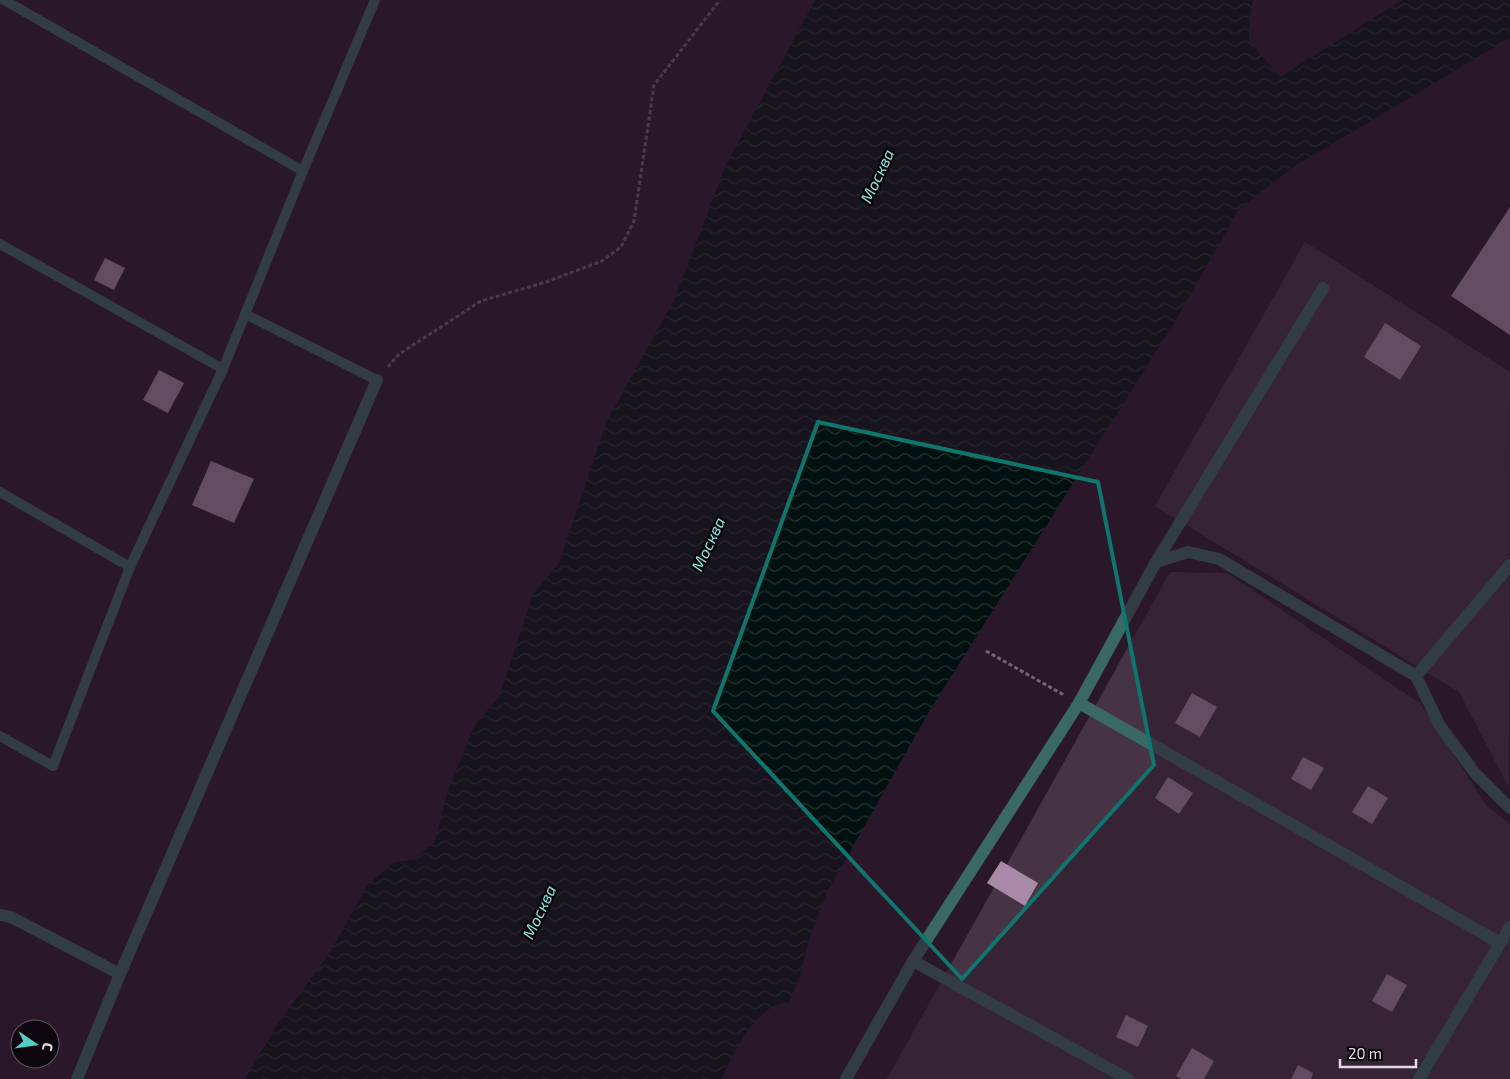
<svg xmlns="http://www.w3.org/2000/svg" width="1510" height="1079" viewBox="0 0 1510 1079" font-family="'Exo 2',sans-serif">
<style>
.green{fill:#463346}
.water{fill:url(#water-waves)}
.building{fill:#a889a7}
.lines{fill:none;stroke-linecap:round;stroke-linejoin:round}
.path{stroke:#746474;stroke-width:3;stroke-dasharray:4 2.5;stroke-linecap:butt}
.service{stroke:#3a6965;stroke-width:10}
.minor{stroke:#3a6965;stroke-width:12}
.marked{fill:none;stroke:#0f766e;stroke-width:4;stroke-linejoin:round}
.labels{text-anchor:middle;stroke-width:5;stroke-linejoin:round;paint-order:stroke}
.water-label{font-size:16px;font-style:italic;fill:#8de5dd;stroke:#0e060e}
</style>
<defs>
<pattern id="water-waves" width="16" height="10" patternUnits="userSpaceOnUse" patternTransform="scale(1.25)"><rect width="16" height="10" fill="#00110f"/><path d="M0 5q4-4 8 0t8 0" fill="none" stroke="#253332"/></pattern>
</defs>
<rect width="100%" height="100%" fill="#2a182a"/>
<!-- green -->
<g class="green">
<path d="M1305,242L1510,372L1509,788L1459,692L1155,506Z"/>
<path d="M1170,572L1227,573L1421,704L1486,805L1510,824V1079H887Z"/>
</g>
<!-- water -->
<path class="water" d="M815,0H1253L1249,19V41L1280,77L1402,0H1510V38L1295,166L1239,209L1176,320L930,710L827,892L810,937L799,978L789,1002C784,1004 778,1004 774,1006C748,1020 733,1054 722,1079H245L279,1022L329,954L367,886L392,863L415,859L435,841L448,789L475,725L499,697L533,594L559,563L607,421L674,300L726,165Z"/>
<!-- building -->
<g class="building">
<path d="M1510,207V335L1451,296Z"/>
<path d="M105,258L125,268L114,290L94,280Z"/>
<path d="M1385,323L1421,346L1400,380L1364,357Z"/>
<path d="M159,370L184,383L168,413L143,400Z"/>
<path d="M211,461L254,479L234,523L192,505Z"/>
<path d="M1192,693L1217,707L1200,737L1175,723Z"/>
<path d="M1303,757L1324,768L1311,790L1291,779Z"/>
<path d="M1168,777L1193,793L1179,814L1155,798Z"/>
<path d="M1368,786L1388,798L1372,824L1352,812Z"/>
<path d="M1001,861L1038,883L1025,906L987,883Z"/>
<path d="M1387,974L1407,985L1392,1012L1372,1001Z"/>
<path d="M1126,1015L1148,1026L1138,1047L1116,1037Z"/>
<path d="M1192,1048L1214,1061L1204,1079H1181L1176,1076Z"/>
<path d="M1298,1065L1313,1073L1311,1079H1291Z"/>
</g>
<g class="lines">
<!-- path -->
<g class="path">
<path d="M388,367L399,354L481,301L546,282L602,261L621,247L634,221L654,85L720,0"/>
<path d="M986,651L1064,695"/>
</g>
<!-- service -->
<g class="service">
<path d="M4,0L303,171"/>
<path d="M0,244L223,369"/>
<path d="M245,314L377,380"/>
<path d="M0,492L130,567"/>
<path d="M0,736L53,766L130,567L223,369L303,171L375,0"/>
</g>
<!-- minor -->
<g class="minor">
<path d="M1156,562L1323,288"/>
<path d="M1416,676L1510,565"/>
<path d="M1079,703L1500,943"/>
<path d="M0,915L11,917L120,974"/>
<path d="M913,961L1128,1079"/>
<path d="M77,1079L120,974L377,380"/>
<path d="M846,1079L913,961L1079,703L1156,562L1188,552L1219,559L1416,676L1440,726L1475,773L1510,808"/>
<path d="M1419,1079L1510,927"/>
</g>
</g>
<!-- marked area -->
<path d="M0 0H1510V1079H0ZM818,422L1098,482L1154,765L962,979L713,711Z" fill="#2a182a" fill-opacity=".55" fill-rule="evenodd"/>
<path class="marked" d="M818,422L1098,482L1154,765L962,979L713,711Z"/>
<g class="labels">
<!-- water labels -->
<g class="water-label">
<text transform="translate(877 176) rotate(-65)" y="6">Москва</text>
<text transform="translate(708 544) rotate(-65)" y="6">Москва</text>
<text transform="translate(539 912) rotate(-65)" y="6">Москва</text>
</g>
</g>
<!-- north arrow -->
<g transform="translate(35 1044) rotate(103)"><circle r="24" fill="#0e060e" stroke="#645a64"/>
<path d="M0-4L9 19L0 12L-9 19Z" fill="#55cec5"/>
<text y="-8" font-size="14" font-weight="bold" text-anchor="middle" fill="#e6d9e5">С</text>
</g>
<!-- scale -->
<path d="M1340 1059v8h76v-8" fill="none" stroke="#e6d9e5" stroke-width="2.5"/>
<text x="1348" y="1059" font-size="15" fill="#e6d9e5" stroke="#0e060e" stroke-width="4" paint-order="stroke">20 m</text>
</svg>
